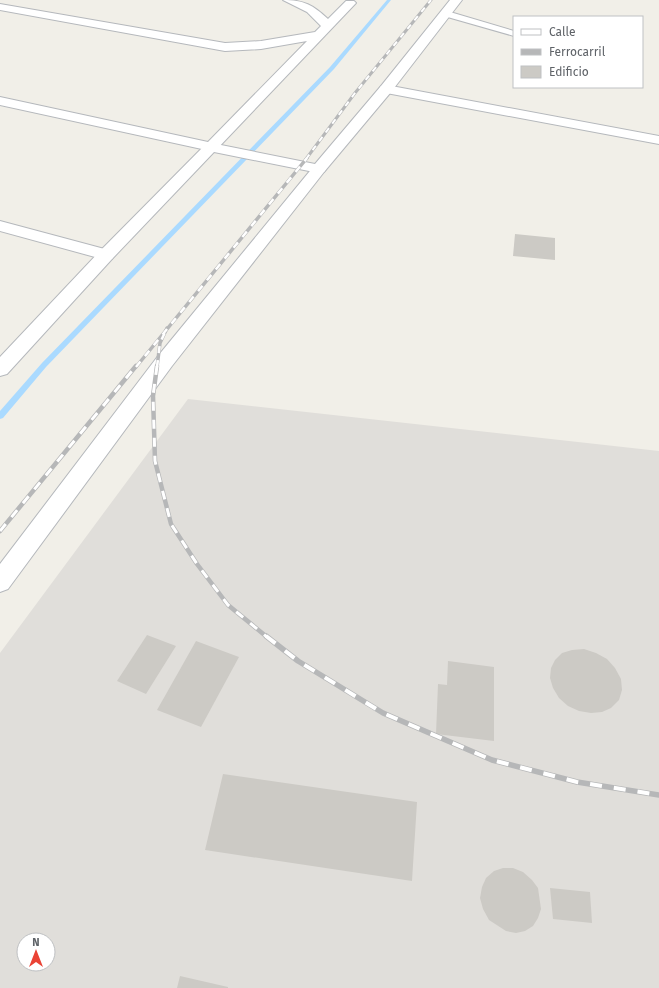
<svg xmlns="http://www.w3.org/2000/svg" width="659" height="988" viewBox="0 0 659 988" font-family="'Fira Sans',sans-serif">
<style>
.industrial{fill:#e0deda;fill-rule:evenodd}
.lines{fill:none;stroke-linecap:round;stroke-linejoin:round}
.stream{fill:#aadaff;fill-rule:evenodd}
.building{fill:#cccac5}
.service-casing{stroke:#b5b8bc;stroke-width:2}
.minor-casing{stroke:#b5b8bc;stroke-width:2}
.tertiary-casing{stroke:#b5b8bc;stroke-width:2}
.service{fill:#fff;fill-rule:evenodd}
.minor{fill:#fff;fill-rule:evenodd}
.tertiary{fill:#fff;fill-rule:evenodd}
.rail-far3-casing{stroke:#b6b7b8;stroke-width:3}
.rail-far2-casing{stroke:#b6b7b8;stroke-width:3.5}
.rail-far1-casing{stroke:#b6b7b8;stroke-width:4.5}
.rail-casing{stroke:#b6b7b8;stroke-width:5.5}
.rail-far3{stroke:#fff;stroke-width:2;stroke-dasharray:5.5;stroke-linecap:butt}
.rail-far2{stroke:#fff;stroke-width:2.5;stroke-dasharray:7;stroke-linecap:butt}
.rail-far1{stroke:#fff;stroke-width:3;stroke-dasharray:9;stroke-linecap:butt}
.rail{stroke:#fff;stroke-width:4;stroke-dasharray:12;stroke-linecap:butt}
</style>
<rect width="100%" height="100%" fill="#f1efe8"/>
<!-- industrial -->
<path class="industrial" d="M188,399L659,451V988H0V653ZM24,940H48V964H24Z"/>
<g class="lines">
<!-- stream -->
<path class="stream" d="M387,0H391L334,69L46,367L3,418L0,419V411L42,363L330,67Z"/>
</g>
<!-- building -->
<g class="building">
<path d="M515,234L555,238V260L513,256Z"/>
<path d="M147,635L176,646L146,694L117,681Z"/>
<path d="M196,641L239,657L201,727L157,710Z"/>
<path d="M584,649L596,653L607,659L615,668L621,679L622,690L619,700L611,708L602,712L591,713L579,711L568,706L559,698L553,688L550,678L551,668L555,660L562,653L572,650Z"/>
<path d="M448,661L494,667V741L436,734L438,684L447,685Z"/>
<path d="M223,774L417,802L412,881L205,850Z"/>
<path d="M503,868H513L523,872L532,880L538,888L541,909L538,918L533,926L525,931L516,933L506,931L489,920L483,909L480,898L482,887L486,878L494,871Z"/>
<path d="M550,888L590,892L592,923L553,919Z"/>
<path d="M180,976L228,987V988H177Z"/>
</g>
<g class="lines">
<defs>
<path id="service" d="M444,12H450L514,31V36L444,16Z"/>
<g id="minor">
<path d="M283,0C304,0 313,5 328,19L346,1H354L356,3L216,150L211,151L0,105V97L208,142L307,41L261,49L225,51L0,10V4L225,43L261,41L315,32L321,26L307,12Z"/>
<path d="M386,85L659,136V144L381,92L379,89L381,86Z"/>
<path d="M319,165L324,166L326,169L324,172L172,366L8,589L0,592V564L158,356L314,166Z"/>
<path d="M0,221L112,251L114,255L112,259L106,260L0,231Z"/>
</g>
<path id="tertiary" d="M450,0H462L391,92L324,172L319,173L214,152L112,259L7,374L0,376V357L100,251L206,144L211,143L315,164L381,86Z"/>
</defs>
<!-- service casing -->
<use href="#service" class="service-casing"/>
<!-- minor casing -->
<use href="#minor" class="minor-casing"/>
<!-- tertiary casing -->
<use href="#tertiary" class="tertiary-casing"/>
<!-- service -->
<use href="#service" class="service"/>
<!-- minor -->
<use href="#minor" class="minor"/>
<!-- tertiary -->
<use href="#tertiary" class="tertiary"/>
<defs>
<path id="rail-far3" d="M306,159L355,93L431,0"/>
<g id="rail-far2">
<path d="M136,367L307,158"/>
<path d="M157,367L160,343L167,328"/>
</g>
<g id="rail-far1">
<path d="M157,366L153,396L155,461L171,524L197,564L228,605L267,637"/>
<path d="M0,531L136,366"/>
</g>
<path id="rail" d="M266,636L298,661L383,713L492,760L577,782L659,795"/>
</defs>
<!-- rail-far3 casing -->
<use href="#rail-far3" class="rail-far3-casing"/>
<!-- rail-far2 casing -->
<use href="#rail-far2" class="rail-far2-casing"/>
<!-- rail-far1 casing -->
<use href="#rail-far1" class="rail-far1-casing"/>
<!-- rail casing -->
<use href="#rail" class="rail-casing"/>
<!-- rail-far3 -->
<use href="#rail-far3" class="rail-far3"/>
<!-- rail-far2 -->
<use href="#rail-far2" class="rail-far2"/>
<!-- rail-far1 -->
<use href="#rail-far1" class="rail-far1"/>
<!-- rail -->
<use href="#rail" class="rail"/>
</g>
<!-- legend -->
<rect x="513" y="16" width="130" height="72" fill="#ffffff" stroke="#bfc1c3"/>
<rect x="521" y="29" width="20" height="6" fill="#ffffff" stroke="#bfc1c3"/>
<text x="549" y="36" font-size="12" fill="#5f6368">Calle</text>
<rect x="521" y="49" width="20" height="6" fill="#b6b7b8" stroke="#bfc1c3"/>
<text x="549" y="56" font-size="12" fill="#5f6368">Ferrocarril</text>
<rect x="521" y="66" width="20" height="12" fill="#cccac5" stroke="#bfc1c3"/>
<text x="549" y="76" font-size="12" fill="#5f6368">Edificio</text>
<!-- north arrow -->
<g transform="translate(36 952)"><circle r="19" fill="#ffffff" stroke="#bfc1c3"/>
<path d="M0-3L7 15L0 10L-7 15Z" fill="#ea4335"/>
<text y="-6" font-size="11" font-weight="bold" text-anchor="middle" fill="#5f6368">N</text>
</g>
</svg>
